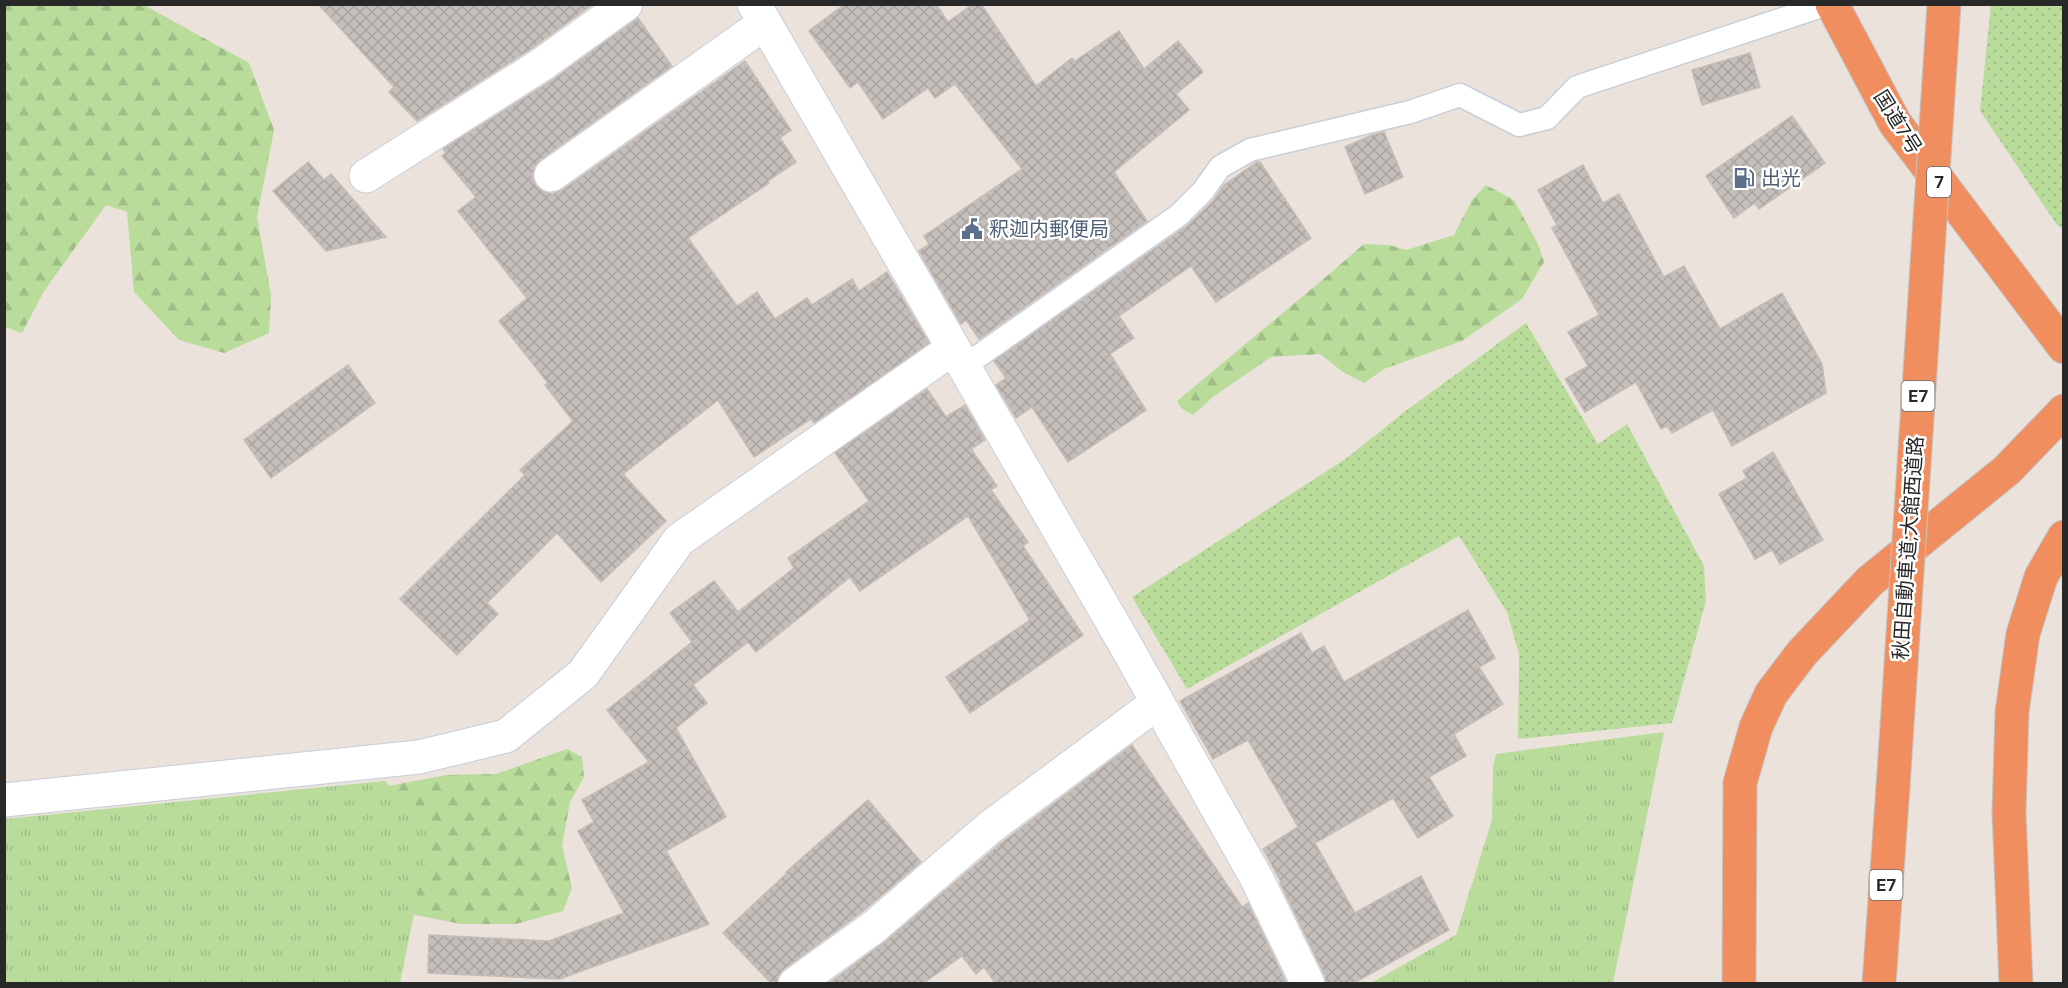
<svg xmlns="http://www.w3.org/2000/svg" width="2068" height="988" viewBox="0 0 2068 988" font-family="'DM Sans','Noto Sans JP',sans-serif">
<style>
.grass{fill:url(#grass-dots)}
.forest{fill:url(#forest-firs)}
.park{fill:url(#park-tufts)}
.building{fill:url(#building-cross-hatch);stroke:#c5bdb5;stroke-width:1.5}
.lines{fill:none;stroke-linecap:round;stroke-linejoin:round}
.lane-casing{stroke:#c9ced9;stroke-width:25}
.street-casing{stroke:#c9ced9;stroke-width:35}
.highway-casing{stroke:#c3c3c3;stroke-width:35}
.lane{stroke:#fff;stroke-width:22}
.street{stroke:#fff;stroke-width:33}
.highway{stroke:#f18e5f;stroke-width:33}
.highway-bridge-casing{stroke:#c3c3c3;stroke-width:35;stroke-linecap:butt}
.highway-bridge{stroke:#f18e5f;stroke-width:33}
.labels{text-anchor:middle;stroke-width:5;stroke-linejoin:round;paint-order:stroke}
.shield{fill:#fff;stroke:#686868;stroke-width:1.5}
.shield-label{font-size:18px;font-weight:bold;fill:#282828}
.street-label{font-size:20px;fill:#282828;stroke:#fff}
.service-label{font-size:20px;fill:#4e5e75;stroke:#fff;text-anchor:start}
</style>
<defs>
<pattern id="grass-dots" width="8" height="8" patternUnits="userSpaceOnUse" patternTransform="scale(1.5)"><rect width="8" height="8" fill="#b9dc9b"/><path d="M2 2h.1M6 6h.1" fill="none" stroke="#9fbd86" stroke-width="1.8" stroke-linecap="round"/></pattern>
<pattern id="forest-firs" width="22" height="20" patternUnits="userSpaceOnUse" patternTransform="scale(1.5)"><rect width="22" height="20" fill="#b9dc9b"/><path d="M5 1l3.5 6h-7zM16 11l3.5 6h-7z" fill="#9fbd86"/></pattern>
<pattern id="park-tufts" width="24" height="20" patternUnits="userSpaceOnUse" patternTransform="scale(1.5)"><rect width="24" height="20" fill="#b9dc9b"/><path d="M3 7l-1-3M5 7V3M7 7l1-3M15 17l-1-3M17 17v-4M19 17l1-3" fill="none" stroke="#9fbd86"/></pattern>
<pattern id="building-cross-hatch" width="8" height="8" patternUnits="userSpaceOnUse" patternTransform="scale(1.5)"><rect width="8" height="8" fill="#c5bfbb"/><path d="M0 0l8 8M0 8l8-8" fill="none" stroke="#a9a4a1"/></pattern>
</defs>
<rect width="100%" height="100%" fill="#eae2db"/>
<!-- grass -->
<g class="grass">
<path d="M1991,5H2063V228L2057,225L1980,111Z"/>
<path d="M1526,323L1598,444L1627,424L1704,566L1706,601L1672,723L1518,739L1519,654L1507,612L1459,536L1187,689L1132,597L1347,458L1403,413Z"/>
</g>
<!-- forest -->
<g class="forest">
<path d="M4,5H144L249,63L274,130L257,217L271,295L269,333L224,353L179,340L134,292L127,212L106,205L44,291L22,333L5,327Z"/>
<path d="M1486,185L1514,200L1538,244L1544,262L1522,299L1462,341L1384,369L1364,383L1343,372L1320,354L1271,357L1214,396L1193,415L1182,409L1177,401L1320,282L1364,244L1389,245L1406,250L1454,235L1472,200Z"/>
<path d="M567,749L582,757L584,777L570,802L562,846L572,888L563,911L516,924H461L354,903L352,793L446,775L496,774Z"/>
</g>
<!-- park -->
<g class="park">
<path d="M1664,732L1613,983H1371L1456,935L1492,820L1493,767L1496,754Z"/>
<path d="M385,781L430,834L400,983H5V819Z"/>
</g>
<!-- building -->
<g class="building">
<path d="M318,4H593L531,49L417,121L389,92L394,87Z"/>
<path d="M845,4H936L948,22L973,4H981L1036,86L1072,58L1075,61L1119,31L1144,69L1178,41L1203,72L1176,94L1189,110L1114,172L1147,221L979,339L966,320L961,324L919,251L929,244L924,236L1022,169L955,84L935,98L928,88L883,119L858,82L850,88L809,31Z"/>
<path d="M638,18L672,66L540,160L534,167L532,176L536,186L544,192L552,194L562,190L745,61L791,130L780,138L796,162L768,181L769,183L688,238L737,306L757,292L775,319L807,298L812,305L852,279L859,291L887,272L929,343L814,423L811,419L754,457L718,400L623,474L666,521L601,582L557,533L487,603L498,614L457,655L400,599L525,475L520,470L573,421L545,385L548,383L499,321L527,298L458,211L476,197L442,156L446,153L443,149L551,81Z"/>
<path d="M1750,53L1760,87L1702,105L1692,70Z"/>
<path d="M1792,116L1825,163L1759,209L1755,203L1734,218L1706,176Z"/>
<path d="M1384,132L1403,177L1365,194L1345,147L1372,135Z"/>
<path d="M308,162L324,180L331,174L386,237L326,251L273,191Z"/>
<path d="M1257,162H1260L1311,238L1216,302L1191,266L1119,316L1134,338L1110,354L1146,410L1068,462L1032,407L1016,418L996,385L1006,378L994,361L1187,226L1213,201L1224,185Z"/>
<path d="M1583,165L1603,203L1619,194L1664,277L1684,266L1720,329L1782,293L1822,364L1826,393L1732,446L1713,410L1672,433L1667,426L1661,429L1636,382L1585,412L1565,379L1588,366L1568,332L1599,315L1552,228L1557,225L1538,190Z"/>
<path d="M348,365L375,403L271,478L244,440Z"/>
<path d="M927,389L946,417L965,405L985,440L971,449L997,486L991,490L1028,542L1023,546L1083,635L970,713L946,677L1030,620L968,516L860,591L850,577L756,652L748,642L693,685L707,703L676,728L726,817L666,851L709,924L560,979L428,973L429,935L549,941L624,913L578,831L594,822L582,800L649,762L607,710L692,642L670,613L714,581L738,612L794,568L788,558L869,501L835,453Z"/>
<path d="M1773,452L1823,540L1780,564L1772,550L1755,559L1719,494L1747,478L1743,471Z"/>
<path d="M1468,610L1495,658L1479,667L1503,704L1454,734L1466,756L1429,777L1453,816L1418,838L1393,798L1315,843L1355,913L1421,876L1449,930L1352,984H1326L1325,976L1280,883L1281,882L1263,849L1298,827L1248,740L1213,759L1180,701L1301,633L1312,653L1324,646L1344,682Z"/>
<path d="M1132,745L1242,907L1248,903L1287,984H996L984,967L976,974L962,956L922,984H828L886,941L1001,843Z"/>
<path d="M868,800L921,862L862,912L784,969L778,976L777,984H772L723,933L787,873L786,872Z"/>
</g>
<g class="lines">
<defs>
<path id="lane" d="M963,367L1179,215L1203,191L1220,167L1250,150L1410,112L1460,95L1519,125L1547,118L1577,87L1828,4"/>
<g id="street">
<path d="M754,4L1122,639L1257,879L1308,984"/>
<path d="M551,175L765,23"/>
<path d="M366,176L541,65L626,4"/>
<path d="M4,800L419,757L506,736L583,674L679,540L952,349"/>
<path d="M795,984L874,927L989,828L1157,703"/>
</g>
<g id="highway">
<path d="M1832,4L1895,123L2064,347"/>
<path d="M1739,984L1740,783L1756,727L1771,694L1802,653L1870,581L2007,470L2064,411"/>
<path d="M1879,984L1893,787"/>
<path d="M2016,984L2009,813L2012,712L2023,634L2041,577L2064,537"/>
</g>
</defs>
<!-- lane casing -->
<use href="#lane" class="lane-casing"/>
<!-- street casing -->
<use href="#street" class="street-casing"/>
<!-- highway casing -->
<use href="#highway" class="highway-casing"/>
<!-- lane -->
<use href="#lane" class="lane"/>
<!-- street -->
<use href="#street" class="street"/>
<!-- highway -->
<use href="#highway" class="highway"/>
<defs>
<path id="highway-bridge" d="M1893,787L1944,4"/>
</defs>
<!-- highway-bridge casing -->
<use href="#highway-bridge" class="highway-bridge-casing"/>
<!-- highway-bridge -->
<use href="#highway-bridge" class="highway-bridge"/>
</g>
<!-- icons -->
<defs>
<symbol id="fuel-bare" viewBox="-9 -9 18 18"><path d="M-5.5-6h7V0h2V4h1.3V-2.5L3-4.5l.8-.8L6-3V5H2.5V1h-1V6h-7ZM-4.2-4.7v3.2H.2V-4.7Z" fill="#5c6f8a" stroke="#fff" stroke-width="2.5" paint-order="stroke"/></symbol>
<symbol id="civic-bare" viewBox="-9 -9 18 18"><path d="M-.6-6.5H3V-4.5H.6V-3L4-1V1h2V6H-6V1h2V-1L-.6-3ZM-1.2 2.5V6h2.4V2.5Z" fill="#5c6f8a" stroke="#fff" stroke-width="2.5" paint-order="stroke"/></symbol>
</defs>
<g fill-rule="evenodd">
<use href="#fuel-bare" x="1729" y="163" width="30" height="30"/>
<use href="#civic-bare" x="957" y="214" width="30" height="30"/>
</g>
<g class="labels">
<!-- shield labels -->
<g class="shield">
<rect x="1927" y="167" width="24" height="30" rx="4.5"/>
<rect x="1901.5" y="381" width="33" height="30" rx="4.5"/>
<rect x="1869.5" y="870" width="33" height="30" rx="4.5"/>
</g>
<g class="shield-label">
<text x="1939" y="188">7</text>
<text x="1918" y="402">E7</text>
<text x="1886" y="891">E7</text>
</g>
<!-- street labels -->
<g class="street-label">
<text transform="translate(1898 122) rotate(58)" y="7">国道7号</text>
<text transform="translate(1908 548) rotate(-86)" y="7">秋田自動車道;大館西道路</text>
</g>
<!-- service labels -->
<g class="service-label">
<text x="1761" y="185">出光</text>
<text x="989" y="236">釈迦内郵便局</text>
</g>
</g>
<!-- border -->
<rect width="2068" height="988" fill="none" stroke="#282828" stroke-width="12"/>
</svg>
